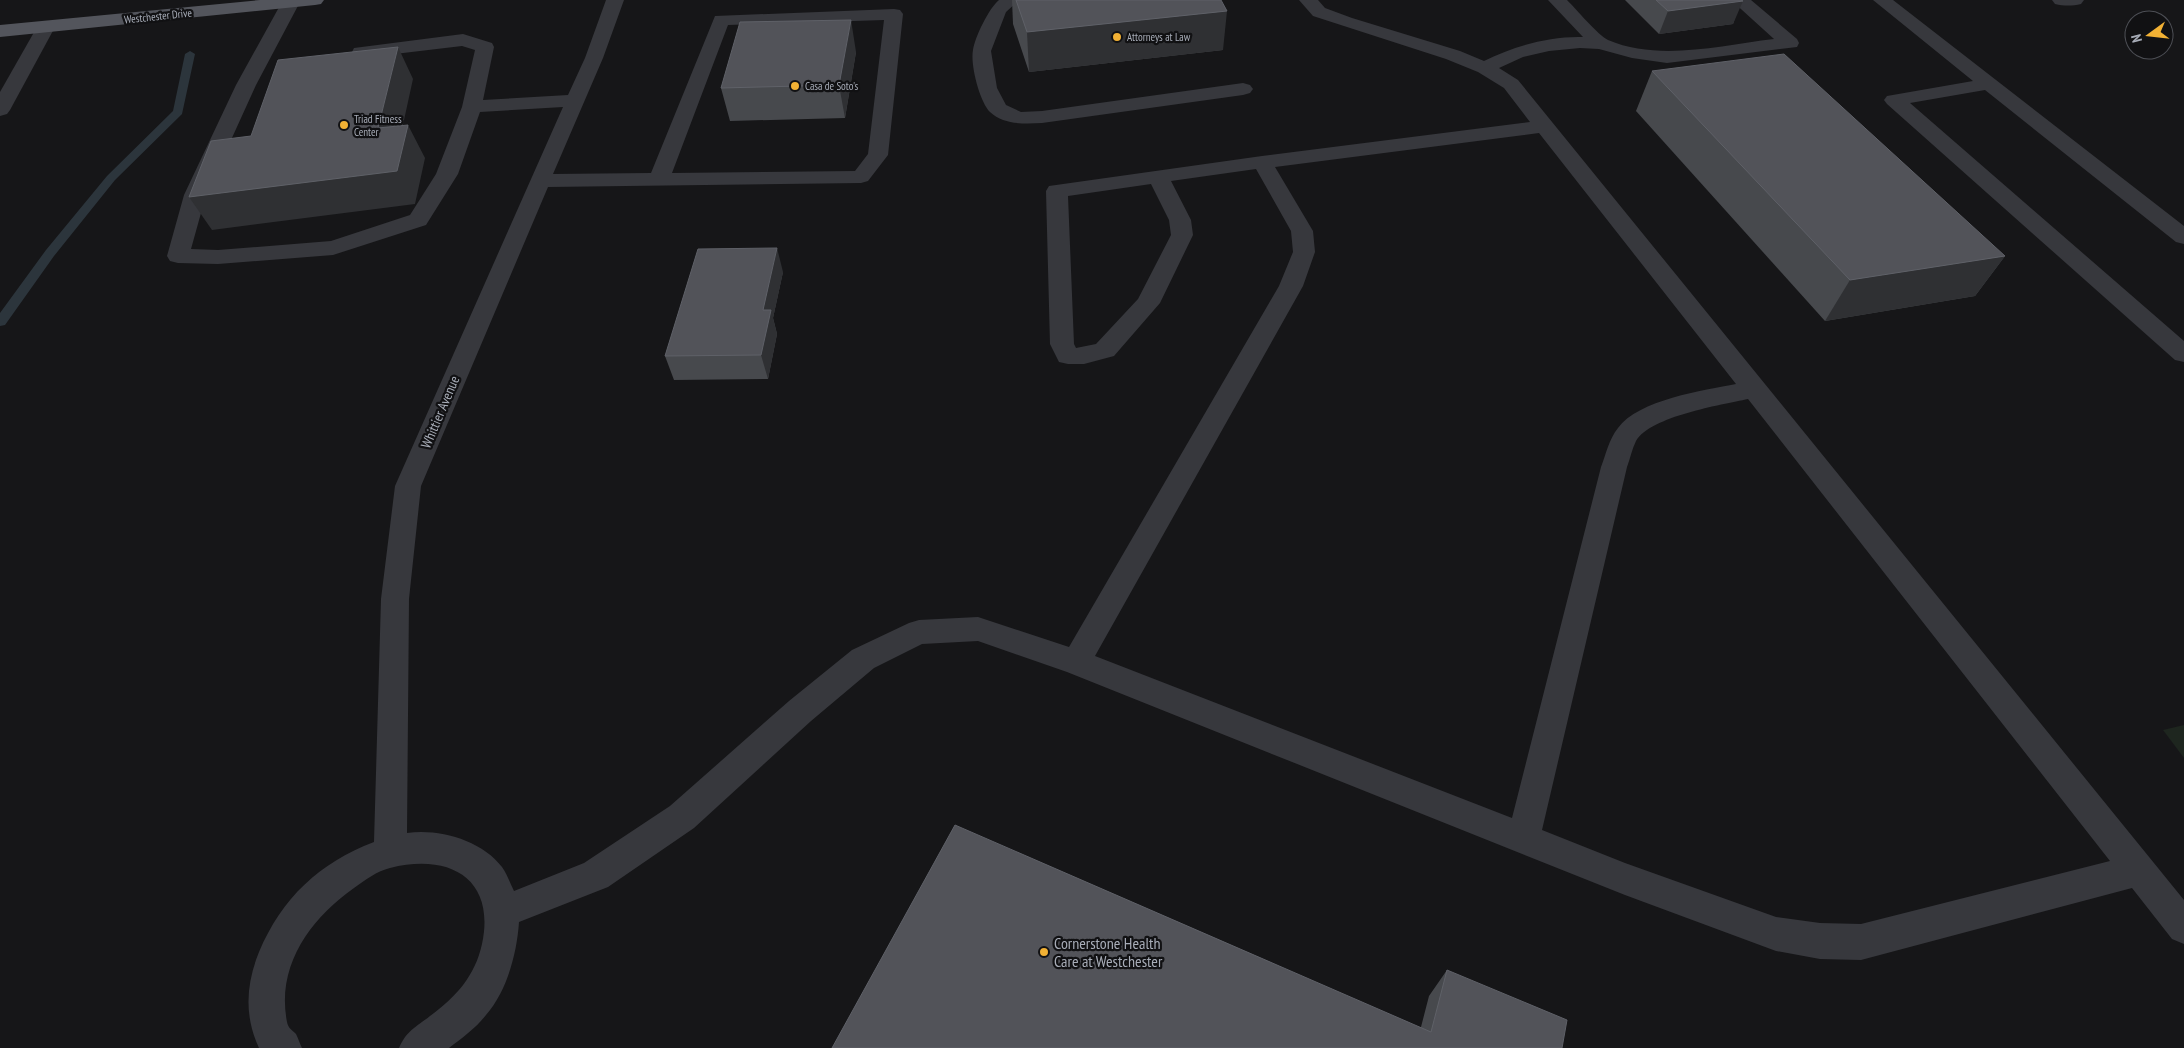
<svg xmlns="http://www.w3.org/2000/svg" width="2184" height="1048" viewBox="0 0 2184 1048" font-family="'PT Sans Narrow',sans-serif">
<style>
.green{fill:#1e261f}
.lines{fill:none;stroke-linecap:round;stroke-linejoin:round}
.stream{fill:#2c353c;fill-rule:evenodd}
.minor{fill:#37383d;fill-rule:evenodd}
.major{fill:#53555c;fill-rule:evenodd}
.wall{fill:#47494d}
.shaded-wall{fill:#2f3033}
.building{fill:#525359;stroke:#5f6168}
.poi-dot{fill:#f2b134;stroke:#111113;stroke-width:2}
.labels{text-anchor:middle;stroke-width:4.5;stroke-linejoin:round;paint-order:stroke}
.far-street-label{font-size:11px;fill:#a8adb8;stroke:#111113}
.far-poi-label{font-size:11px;fill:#a8adb8;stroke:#111113;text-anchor:start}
.street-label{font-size:14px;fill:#a8adb8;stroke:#111113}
.near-poi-label{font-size:16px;fill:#a8adb8;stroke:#111113;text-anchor:start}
</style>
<rect width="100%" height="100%" fill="#161618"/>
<!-- green -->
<path class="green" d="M2184,725V758L2163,730Z"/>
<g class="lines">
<!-- stream -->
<path class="stream" d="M190,51L195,54L182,114L115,180L54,256L5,325L0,326V313L46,250L107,176L173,111L185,54Z"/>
<!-- minor -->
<g class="minor">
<path d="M283,0H299L300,2L256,85L206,195L191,249L218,250L331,241L410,215L436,174L462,107L475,50L462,46L361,58L354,56L352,52L354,48L463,34L492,43L494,47L483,100L568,95L585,58L606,0H624L603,58L553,174L651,173L715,16L894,9L900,10L903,14L888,155L868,181L861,183L548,187L421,486L409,599L407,833C438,828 482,840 502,867C507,874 510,883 514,891L584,863L670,806L789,701L852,650L909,623L919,620L978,617L1069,647L1279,286L1293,252L1291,231L1256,169L1171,181L1191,220L1193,235L1160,303L1114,356L1084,364H1068L1059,362L1050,344L1046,191L1049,186L1262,156L1530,122L1504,88L1478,72L1446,59L1313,16L1299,0H1318L1325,8L1352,18L1460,51L1484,61C1515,46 1549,36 1583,37L1548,0H1567C1576,9 1598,35 1608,40C1660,62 1721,45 1774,39L1731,0H1751L1797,39L1799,43L1797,47L1667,63L1632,58L1599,49L1580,48L1549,51L1523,57L1499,68L1518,80L2184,900V944L2172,939L2132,888L1861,960L1820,959L1776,951L1625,895L1067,672L978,641L922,644L874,668L811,721L694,828L608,887L519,922C517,953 507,991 486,1015C476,1028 462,1038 449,1048H399C407,1030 415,1028 430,1016C456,997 475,976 482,944C496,878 449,853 390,868C377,871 365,880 354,888C310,919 276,966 287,1022C288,1028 292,1030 296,1034C298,1038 300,1044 302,1048H259C244,1016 246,984 259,952C282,898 319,863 374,842L381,599L395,486L563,107L480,112L458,174L426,225L333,255L218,264L178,263L170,261L167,256L184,195L236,85ZM884,20L868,154L855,171L672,173L728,25ZM1539,133L1736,384C1704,390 1638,400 1618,428C1609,439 1606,454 1601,467L1512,818L1095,656L1303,286L1315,252L1313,231L1275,167ZM1151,184L1169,220L1171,235L1138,299L1096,344L1076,348L1074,344L1068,196ZM1748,399L2110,861L1861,924L1820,923L1776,917L1625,863L1542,830L1627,467C1630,459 1632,449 1636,441C1651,416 1721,405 1748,399Z"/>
<path d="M999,0H1019L1006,12L991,51L997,88L1006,105L1021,112L1042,111L1243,83L1250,85L1253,89L1250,93L1243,95L1042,123C1025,124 1004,125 990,112C980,102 970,65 973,50C975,37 989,8 999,0Z"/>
<path d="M1873,0H1893L2184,226V244L2176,242L1985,90L1910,103L2184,341V362L2175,360L1887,104L1884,100L1887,96L1973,81Z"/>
<path d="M2052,0H2084L2081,4C2072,6 2064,6 2055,4Z"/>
<path d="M46,22L52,23L55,27L10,110L7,114L0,116V92L37,27L40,23Z"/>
</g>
<!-- major -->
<path class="major" d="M260,0H324L321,4L315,5L0,37V25Z"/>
</g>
<!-- wall -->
<g class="wall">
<path d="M1012,0H1221L1223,50L1029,72L1013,24Z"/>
<path d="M1625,0H1741L1733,24L1659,34Z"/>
<path d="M856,52L845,118L730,121L721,88Z"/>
<path d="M1652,71L2005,256L1975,296L1825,321L1636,111Z"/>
<path d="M783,272L773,318L777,334L768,379L674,380L665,356Z"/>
<path d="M1447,970L1562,1048H832L1421,1027L1429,996Z"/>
</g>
<!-- shaded-wall -->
<g class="shaded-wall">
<path d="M1743,1L1733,24L1659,34L1668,11Z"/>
<path d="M1227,11L1223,50L1029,72L1027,32Z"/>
<path d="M851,20L856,52L845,118L839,85Z"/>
<path d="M398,47L413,79L395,161L378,128Z"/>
<path d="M408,125L425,158L415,204L212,230L189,197Z"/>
<path d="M777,248L783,272L773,318L777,334L768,379L761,355L763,310Z"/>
<path d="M2005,256L1975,296L1825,321L1850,280Z"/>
</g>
<!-- building -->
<g class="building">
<path d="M1016,0H1221L1227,11L1027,32Z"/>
<path d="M1656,0H1741L1743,1L1668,11Z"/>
<path d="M851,20L839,85L721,88L740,22Z"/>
<path d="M398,47L378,128L408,125L397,171L189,197L211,141L251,136L278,60Z"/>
<path d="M1784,54L2005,256L1850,280L1652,71Z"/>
<path d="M777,248L763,310H771L761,355L665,356L698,249Z"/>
<path d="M955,825L1431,1032L1447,970L1567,1020L1562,1048H832Z"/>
</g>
<!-- markers -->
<g class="poi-dot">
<circle cx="1117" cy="37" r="5"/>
<circle cx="795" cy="86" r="5"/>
<circle cx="344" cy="125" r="5"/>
<circle cx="1044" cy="952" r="5"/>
</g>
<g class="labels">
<!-- far-street labels -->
<g class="far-street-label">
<text transform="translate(158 16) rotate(-6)" y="4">Westchester Drive</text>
</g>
<!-- far-poi labels -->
<g class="far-poi-label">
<text x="1127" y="41">Attorneys at Law</text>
<text x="805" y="90">Casa de Soto's</text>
<text x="354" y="123">Triad Fitness<tspan x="354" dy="13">Center</tspan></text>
</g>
<!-- street labels -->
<g class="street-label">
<text transform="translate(440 412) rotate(-67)" y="5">Whittier Avenue</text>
</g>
<!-- near-poi labels -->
<g class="near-poi-label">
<text x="1054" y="949">Cornerstone Health<tspan x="1054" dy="18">Care at Westchester</tspan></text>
</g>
</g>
<!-- north arrow -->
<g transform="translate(2149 35) rotate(255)"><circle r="24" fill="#111113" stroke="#4d4f55"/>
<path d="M0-4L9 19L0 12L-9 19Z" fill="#f2b134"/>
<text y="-8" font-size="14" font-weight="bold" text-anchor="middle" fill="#a8adb8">N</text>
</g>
</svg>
